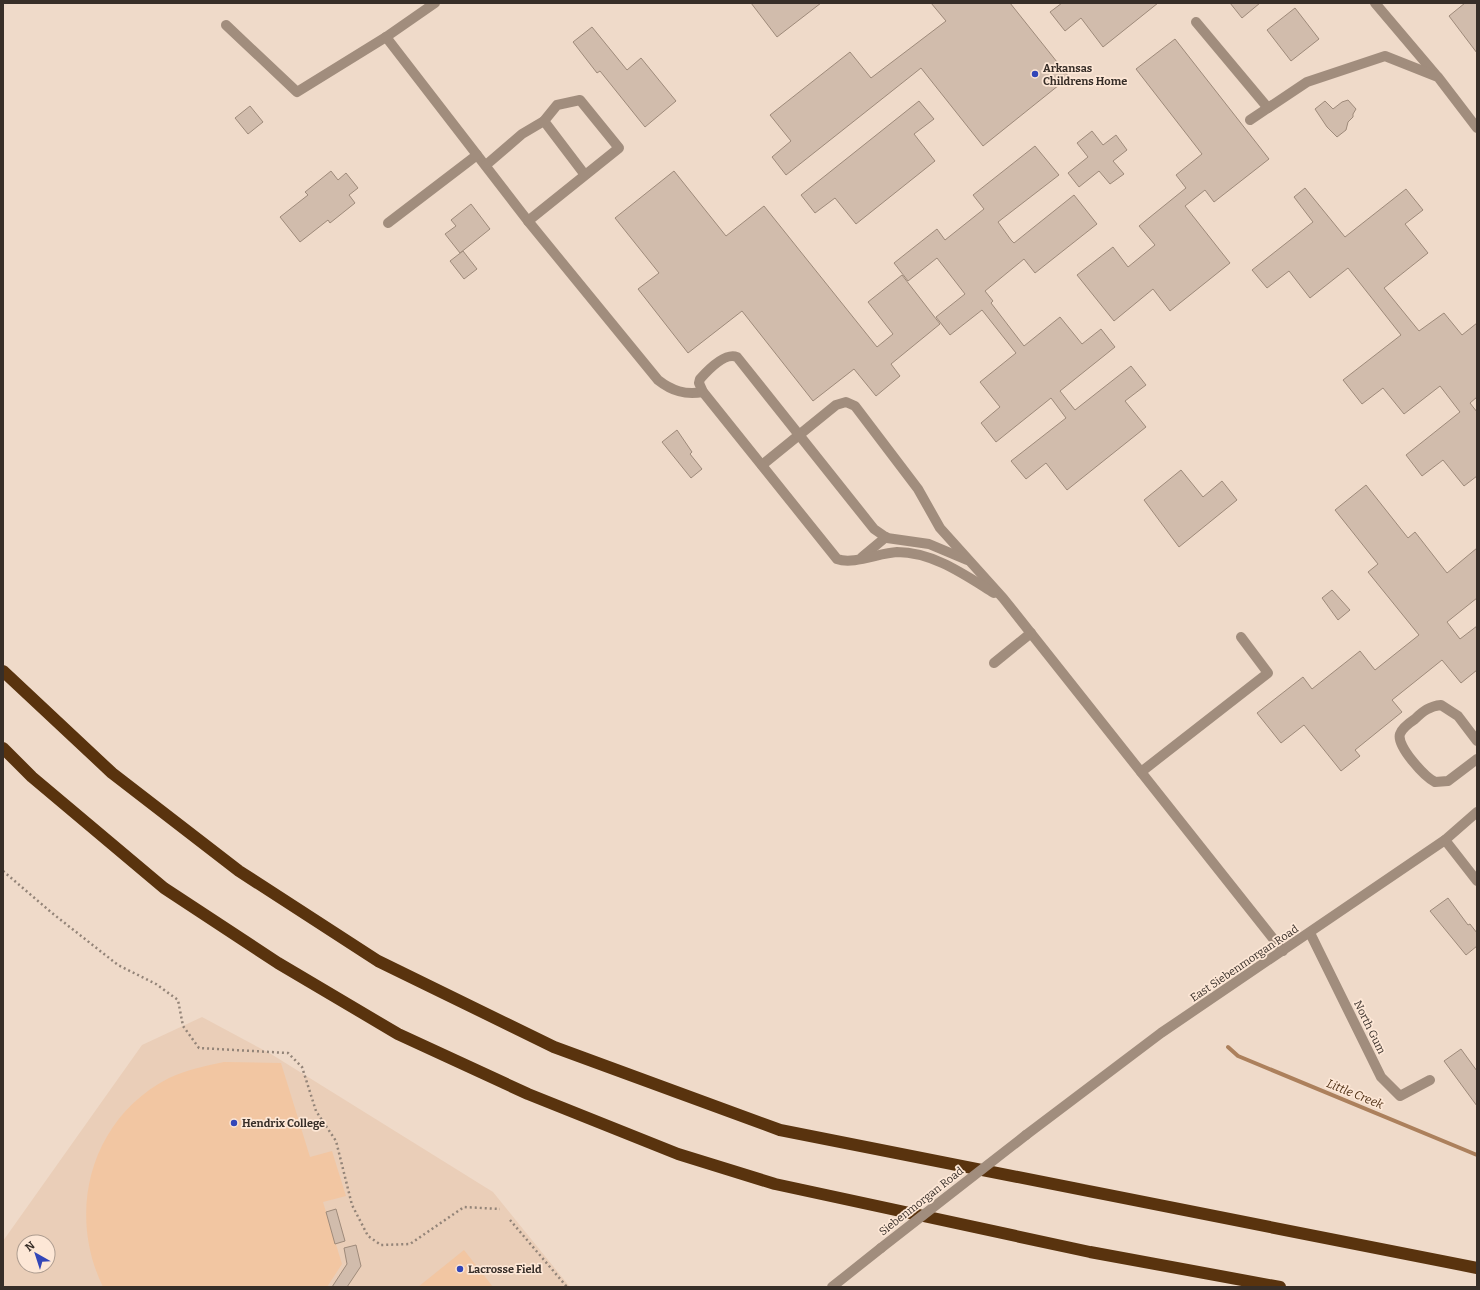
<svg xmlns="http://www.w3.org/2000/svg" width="1480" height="1290" viewBox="0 0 1480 1290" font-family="Bitter,serif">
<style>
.built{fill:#eaceb8;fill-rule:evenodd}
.green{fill:#f2c6a2}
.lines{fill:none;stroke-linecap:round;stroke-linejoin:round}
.stream{stroke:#ac805c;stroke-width:4}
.building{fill:#d1bcac;stroke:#9e8a7a}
.path{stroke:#938478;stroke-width:2.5;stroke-dasharray:2 3;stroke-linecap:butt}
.minor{stroke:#a18d7d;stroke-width:10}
.highway{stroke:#59330e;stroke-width:12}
.minor-bridge{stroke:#a18d7d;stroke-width:10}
.poi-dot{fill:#3346b8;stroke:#fde7d6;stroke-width:1.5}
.labels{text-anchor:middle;stroke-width:3.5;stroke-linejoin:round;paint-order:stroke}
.poi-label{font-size:11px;font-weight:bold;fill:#372e28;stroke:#fde7d6;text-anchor:start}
.street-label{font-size:11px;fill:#372e28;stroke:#fde7d6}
.water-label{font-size:12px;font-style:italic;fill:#4f2f13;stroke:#fde7d6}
</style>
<rect width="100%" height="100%" fill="#efdac9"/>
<!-- built -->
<path class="built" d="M202,1017L271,1054L493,1192L570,1287H3V1241L142,1045ZM24,1242H48V1266H24Z"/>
<!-- green -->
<g class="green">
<path d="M224,1062L281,1063L310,1157L332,1151L346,1196L323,1202L342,1264L327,1287H103C66,1211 91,1118 169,1078C186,1070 205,1066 224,1062Z"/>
<path d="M464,1250L493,1287H418Z"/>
</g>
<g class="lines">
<!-- stream -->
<path class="stream" d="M1228,1047L1238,1056L1477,1155"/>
</g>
<!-- building -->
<g class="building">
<path d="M751,3H821L777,37Z"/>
<path d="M931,3H1010L1069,77L983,146L921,68L786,175L772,157L791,141L770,115L850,52L871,78L946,21Z"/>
<path d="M1062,3H1158L1103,47L1081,18L1065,31L1050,12Z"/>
<path d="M1230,3H1260L1242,18Z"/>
<path d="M1465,3H1477V53L1449,16Z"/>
<path d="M1295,8L1319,39L1291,61L1267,30Z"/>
<path d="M592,27L627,70L641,58L676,101L645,127L600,71L597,73L573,42Z"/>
<path d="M1175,39L1269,159L1214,202L1205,190L1185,206L1230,263L1170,311L1153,289L1114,321L1077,275L1113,247L1128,267L1155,245L1139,226L1186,188L1176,175L1202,154L1136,69Z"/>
<path d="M1348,100L1356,109L1353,114V117L1348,122L1346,130L1337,137L1327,127L1315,109L1325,101L1333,109L1342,102Z"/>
<path d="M919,101L934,119L914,134L935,161L856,224L835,198L815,213L801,195Z"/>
<path d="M250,106L263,122L248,134L235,118Z"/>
<path d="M1092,131L1103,145L1116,135L1127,150L1113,161L1124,174L1110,184L1099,171L1079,187L1068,173L1088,157L1077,143Z"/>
<path d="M1035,146L1059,175L998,222L1011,240L1014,243L1074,195L1097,224L1035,273L1024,259L985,291L993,301L991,303L1024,346L1060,317L1082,344L1101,329L1115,347L1060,391L1075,410L1131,366L1146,385L1125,401L1146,427L1067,490L1046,463L1026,479L1011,461L1066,418L1051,398L996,442L981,423L1000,407L980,382L1016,353L982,310L950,335L936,317L965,294L937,258L908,281L894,263L937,229L945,240L984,209L973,195Z"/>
<path d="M331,171L338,180L346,173L358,188L349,195L355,203L330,223L328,220L300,242L280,217L308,195L305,192Z"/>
<path d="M674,171L726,236L764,206L877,347L893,334L868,302L902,275L940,324L891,364L900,376L876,396L854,369L813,401L742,311L688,353L638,289L659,273L615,218Z"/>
<path d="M1305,188L1345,237L1406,189L1423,210L1405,224L1428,253L1384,288L1419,331L1444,313L1462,335L1477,323V397L1470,403L1477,412V476L1464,486L1443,460L1422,476L1406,455L1460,412L1440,386L1404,414L1383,388L1362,404L1343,380L1401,335L1348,268L1310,298L1289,271L1267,288L1252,270L1313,222L1294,197Z"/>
<path d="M471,204L490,229L460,253L445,234L456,226L451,220Z"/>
<path d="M463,251L477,269L464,279L450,261Z"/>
<path d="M677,430L692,452L690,454L702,469L691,478L662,442Z"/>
<path d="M1181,470L1203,497L1222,481L1237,500L1179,547L1144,500Z"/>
<path d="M1366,485L1408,538L1415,532L1447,573L1477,548V598L1447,622L1460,639L1477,626V670L1461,683L1442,660L1392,700L1402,712L1355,750L1360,756L1341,771L1304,725L1281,743L1257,713L1303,677L1312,689L1360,651L1375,670L1419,635L1368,572L1378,564L1335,510Z"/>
<path d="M1332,590L1350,610L1338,620L1322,598Z"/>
<path d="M1448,898L1468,925L1470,924L1477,933V946L1466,955L1430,911Z"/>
<path d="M1461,1049L1477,1071V1106L1444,1061Z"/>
<path d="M336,1209L345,1241L335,1244L326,1212Z"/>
<path d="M356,1245L361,1266L347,1287H332L347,1264L344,1248Z"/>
</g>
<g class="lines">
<!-- path -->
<g class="path">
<path d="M3,871L52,913L118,965L156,984L178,1000L183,1026L199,1048L288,1053L302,1067L316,1111L336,1141L352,1205L368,1236L381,1245L410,1244L464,1207L500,1209"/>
<path d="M510,1220L567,1287"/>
</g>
<!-- minor -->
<g class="minor">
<path d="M1375,3L1436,75"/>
<path d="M1196,22L1268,108"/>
<path d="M226,25L297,92L386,37L435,3"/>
<path d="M386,37L528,221L658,380C672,391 685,395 703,392"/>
<path d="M1250,120L1307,82L1385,56L1438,77L1477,128"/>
<path d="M486,165L522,134L544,121"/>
<path d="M528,221L619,148L580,100L557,105L544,121L585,175"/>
<path d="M388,223L477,155"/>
<path d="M762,465L836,405L846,402L855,406L918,489L940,528L1003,598L1283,951"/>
<path d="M862,557L886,537"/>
<path d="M967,560L929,544L887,538L874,529L737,357C725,352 708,370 700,379L699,383L703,392L837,559C853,565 879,553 897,552C933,552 965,575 994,593"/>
<path d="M994,663L1031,633"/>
<path d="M1477,741L1458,716L1441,705C1430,706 1423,711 1415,719C1409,723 1402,728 1400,734C1396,746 1425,777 1435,782L1448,781L1477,759"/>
<path d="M1141,772L1268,673L1241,637"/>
<path d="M1445,840L1477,881"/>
<path d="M1310,933L1381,1077L1400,1096L1430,1080"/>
<path d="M1026,1135L1161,1033L1445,840L1477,812"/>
<path d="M832,1287L881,1248"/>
</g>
<!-- highway -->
<g class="highway">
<path d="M3,671L112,773L239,871L378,961L554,1047L780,1130L1477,1268"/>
<path d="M3,748L32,777L164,888L278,963L398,1034L528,1094L678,1154L775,1184L1090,1252L1280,1287"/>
</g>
<!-- minor-bridge -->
<path class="minor-bridge" d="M881,1248L1026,1135"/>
</g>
<!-- markers -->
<g class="poi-dot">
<circle cx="1035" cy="74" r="4"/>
<circle cx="234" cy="1123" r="4"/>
<circle cx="460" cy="1269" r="4"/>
</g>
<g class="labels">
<!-- poi labels -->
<g class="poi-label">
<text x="1043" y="72">Arkansas<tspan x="1043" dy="13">Childrens Home</tspan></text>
<text x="242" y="1127">Hendrix College</text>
<text x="468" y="1273">Lacrosse Field</text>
</g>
<!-- street labels -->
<g class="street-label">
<text transform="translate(1244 963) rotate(-34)" y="4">East Siebenmorgan Road</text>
<text transform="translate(1370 1027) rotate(64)" y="4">North Gum</text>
<text transform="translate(921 1201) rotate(-38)" y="4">Siebenmorgan Road</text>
</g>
<!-- water labels -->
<g class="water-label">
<text transform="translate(1355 1094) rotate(22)" y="4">Little Creek</text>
</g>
</g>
<!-- border -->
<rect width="1480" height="1290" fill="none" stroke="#372e28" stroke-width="8"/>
<!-- north arrow -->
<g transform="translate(36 1254) rotate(321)"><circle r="19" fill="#fde7d6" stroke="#ae9d90"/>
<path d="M0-3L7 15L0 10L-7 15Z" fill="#3346b8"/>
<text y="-6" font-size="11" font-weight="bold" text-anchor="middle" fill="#372e28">N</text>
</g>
</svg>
